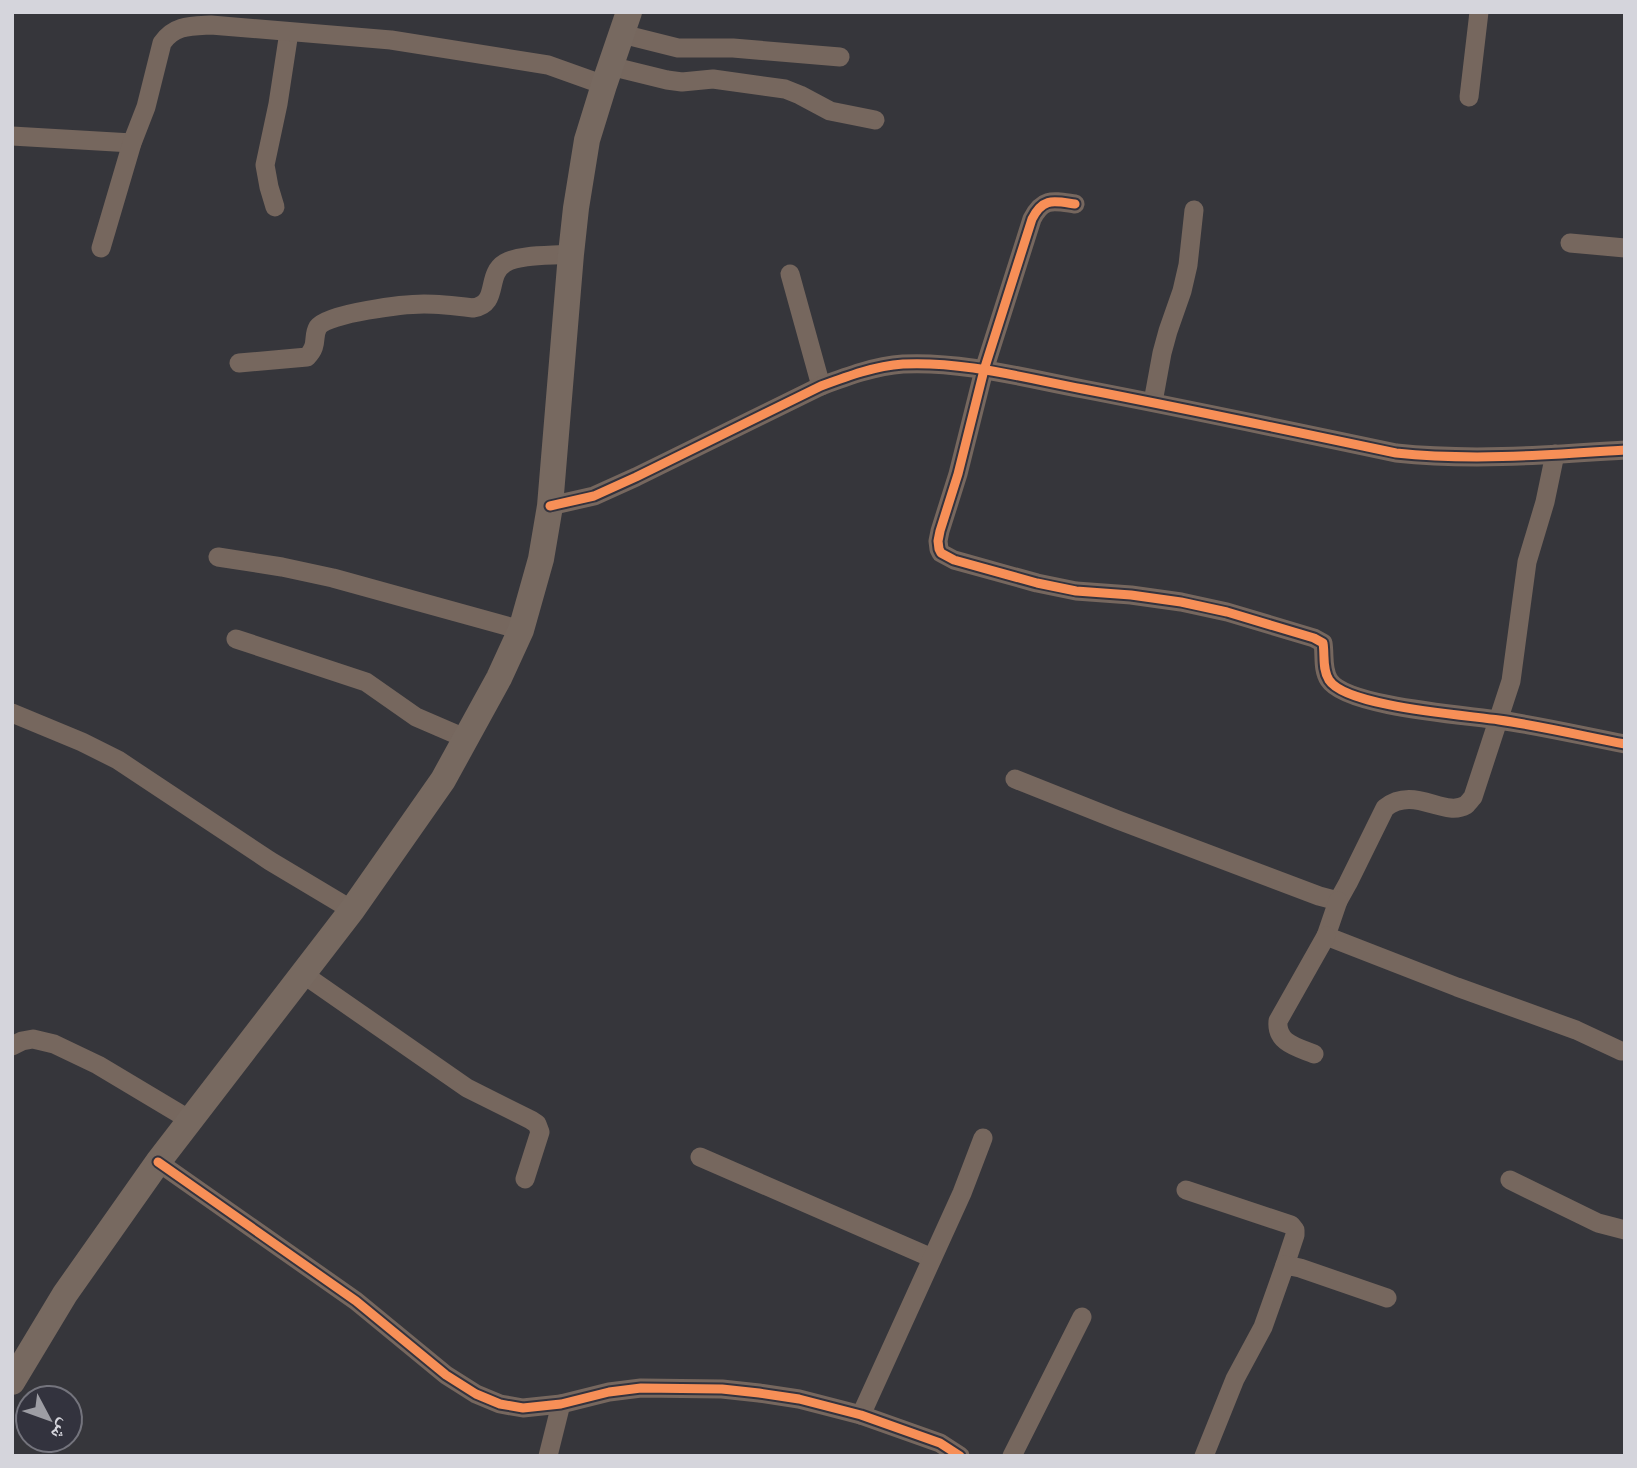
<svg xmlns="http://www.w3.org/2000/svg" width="1637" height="1468" viewBox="0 0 1637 1468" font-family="Ubuntu,'Noto Naskh Arabic',sans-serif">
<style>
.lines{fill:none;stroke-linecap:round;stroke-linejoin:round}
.minor{stroke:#76675e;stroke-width:19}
.secondary{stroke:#776960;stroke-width:26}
.cycleway-casing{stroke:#33333e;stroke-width:13}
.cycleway{stroke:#f78f57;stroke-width:9}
</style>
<rect width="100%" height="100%" fill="#36363b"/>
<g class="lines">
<!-- minor -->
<g class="minor">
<path d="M622,34L678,48H733L840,57"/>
<path d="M610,66L667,80L682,82L713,79L785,89L800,95L830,111L875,120"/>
<path d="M1469,97L1479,12"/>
<path d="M12,136L132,143"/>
<path d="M1075,204C1054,201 1043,197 1032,219L984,370L958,474L940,531L938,541L939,549L941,553L954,560L1037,583L1076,591L1131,595L1181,602L1227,612L1314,638L1323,643C1325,655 1322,669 1329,680C1346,707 1466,715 1499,720C1541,726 1583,736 1625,744"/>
<path d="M275,207L269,187L265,165L278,104L289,32"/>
<path d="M1570,243L1625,248"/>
<path d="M101,248L132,143L146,107L162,43C174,25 191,26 211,25L391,40L548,65L604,85"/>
<path d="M790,274L821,386"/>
<path d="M239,363L307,357C319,345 312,337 318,327C328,313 405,304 424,304C440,304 457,306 473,308C500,304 485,275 505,263C520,254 553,256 571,254"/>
<path d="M1153,402L1162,353L1168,331L1182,291L1188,265L1194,210"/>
<path d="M550,506L594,496L636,477L821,386C848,376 875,366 903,364C963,361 1024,378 1083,389C1187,409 1292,431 1396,453C1472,461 1548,455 1625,450"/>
<path d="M218,557L282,567L333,578L521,630"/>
<path d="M236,639L366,682L416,717L467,739"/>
<path d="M12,713L82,742L118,760L270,861L352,910"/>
<path d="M1015,779L1118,820L1319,896L1338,901L1348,883L1385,808C1414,785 1444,818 1466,805C1468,803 1472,798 1473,797L1511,681L1527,562L1545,502L1555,454"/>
<path d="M1338,901L1326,936L1457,987L1576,1030L1621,1051"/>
<path d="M303,974L467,1088L531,1120L537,1124L540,1132L525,1179"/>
<path d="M12,1046L22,1041L33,1039L54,1044L98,1065L190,1120"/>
<path d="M1314,1054C1297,1047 1276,1043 1278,1021L1326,936"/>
<path d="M700,1157L932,1258"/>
<path d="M158,1162L356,1301L446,1375L476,1394L500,1404L523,1408L561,1404L609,1392L641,1388L722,1389L759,1393L799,1399L861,1415L940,1443L960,1456"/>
<path d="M1510,1180L1598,1223L1625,1230"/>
<path d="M1186,1190L1291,1225L1295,1230V1235L1285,1265"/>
<path d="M861,1415L962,1193L983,1138"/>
<path d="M548,1456L561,1404"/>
<path d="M1012,1456L1082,1317"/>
<path d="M1204,1456L1235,1379L1263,1327L1285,1265L1300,1268L1387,1298"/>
</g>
<!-- secondary -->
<path class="secondary" d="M12,1382L65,1294L158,1162L352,910L443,780L499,678L521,630L541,559L550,506L571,254L576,208L587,140L604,85L629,12"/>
<defs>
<g id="cycleway">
<path d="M1075,204C1054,201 1043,197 1032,219L984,370L958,474L940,531L938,541L939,549L941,553L954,560L1037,583L1076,591L1131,595L1181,602L1227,612L1314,638L1323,643C1325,655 1322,669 1329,680C1346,707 1466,715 1499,720C1541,726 1583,736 1625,744"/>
<path d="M550,506L594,496L636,477L821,386C848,376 875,366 903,364C963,361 1024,378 1083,389C1187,409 1292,431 1396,453C1472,461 1548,455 1625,450"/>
<path d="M158,1162L356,1301L446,1375L476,1394L500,1404L523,1408L561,1404L609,1392L641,1388L722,1389L759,1393L799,1399L861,1415L940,1443L960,1456"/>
</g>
</defs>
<!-- cycleway casing -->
<use href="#cycleway" class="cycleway-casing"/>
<!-- cycleway -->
<use href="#cycleway" class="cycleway"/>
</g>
<!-- border -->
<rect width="1637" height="1468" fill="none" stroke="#d5d5dc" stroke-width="28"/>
<!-- north arrow -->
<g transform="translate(49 1419) rotate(131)"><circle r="33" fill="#33333e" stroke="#74747d" stroke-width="2"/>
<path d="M0-5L12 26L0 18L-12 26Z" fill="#9d9da4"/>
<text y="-10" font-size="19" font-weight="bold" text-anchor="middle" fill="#d5d5dc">ش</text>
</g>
</svg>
